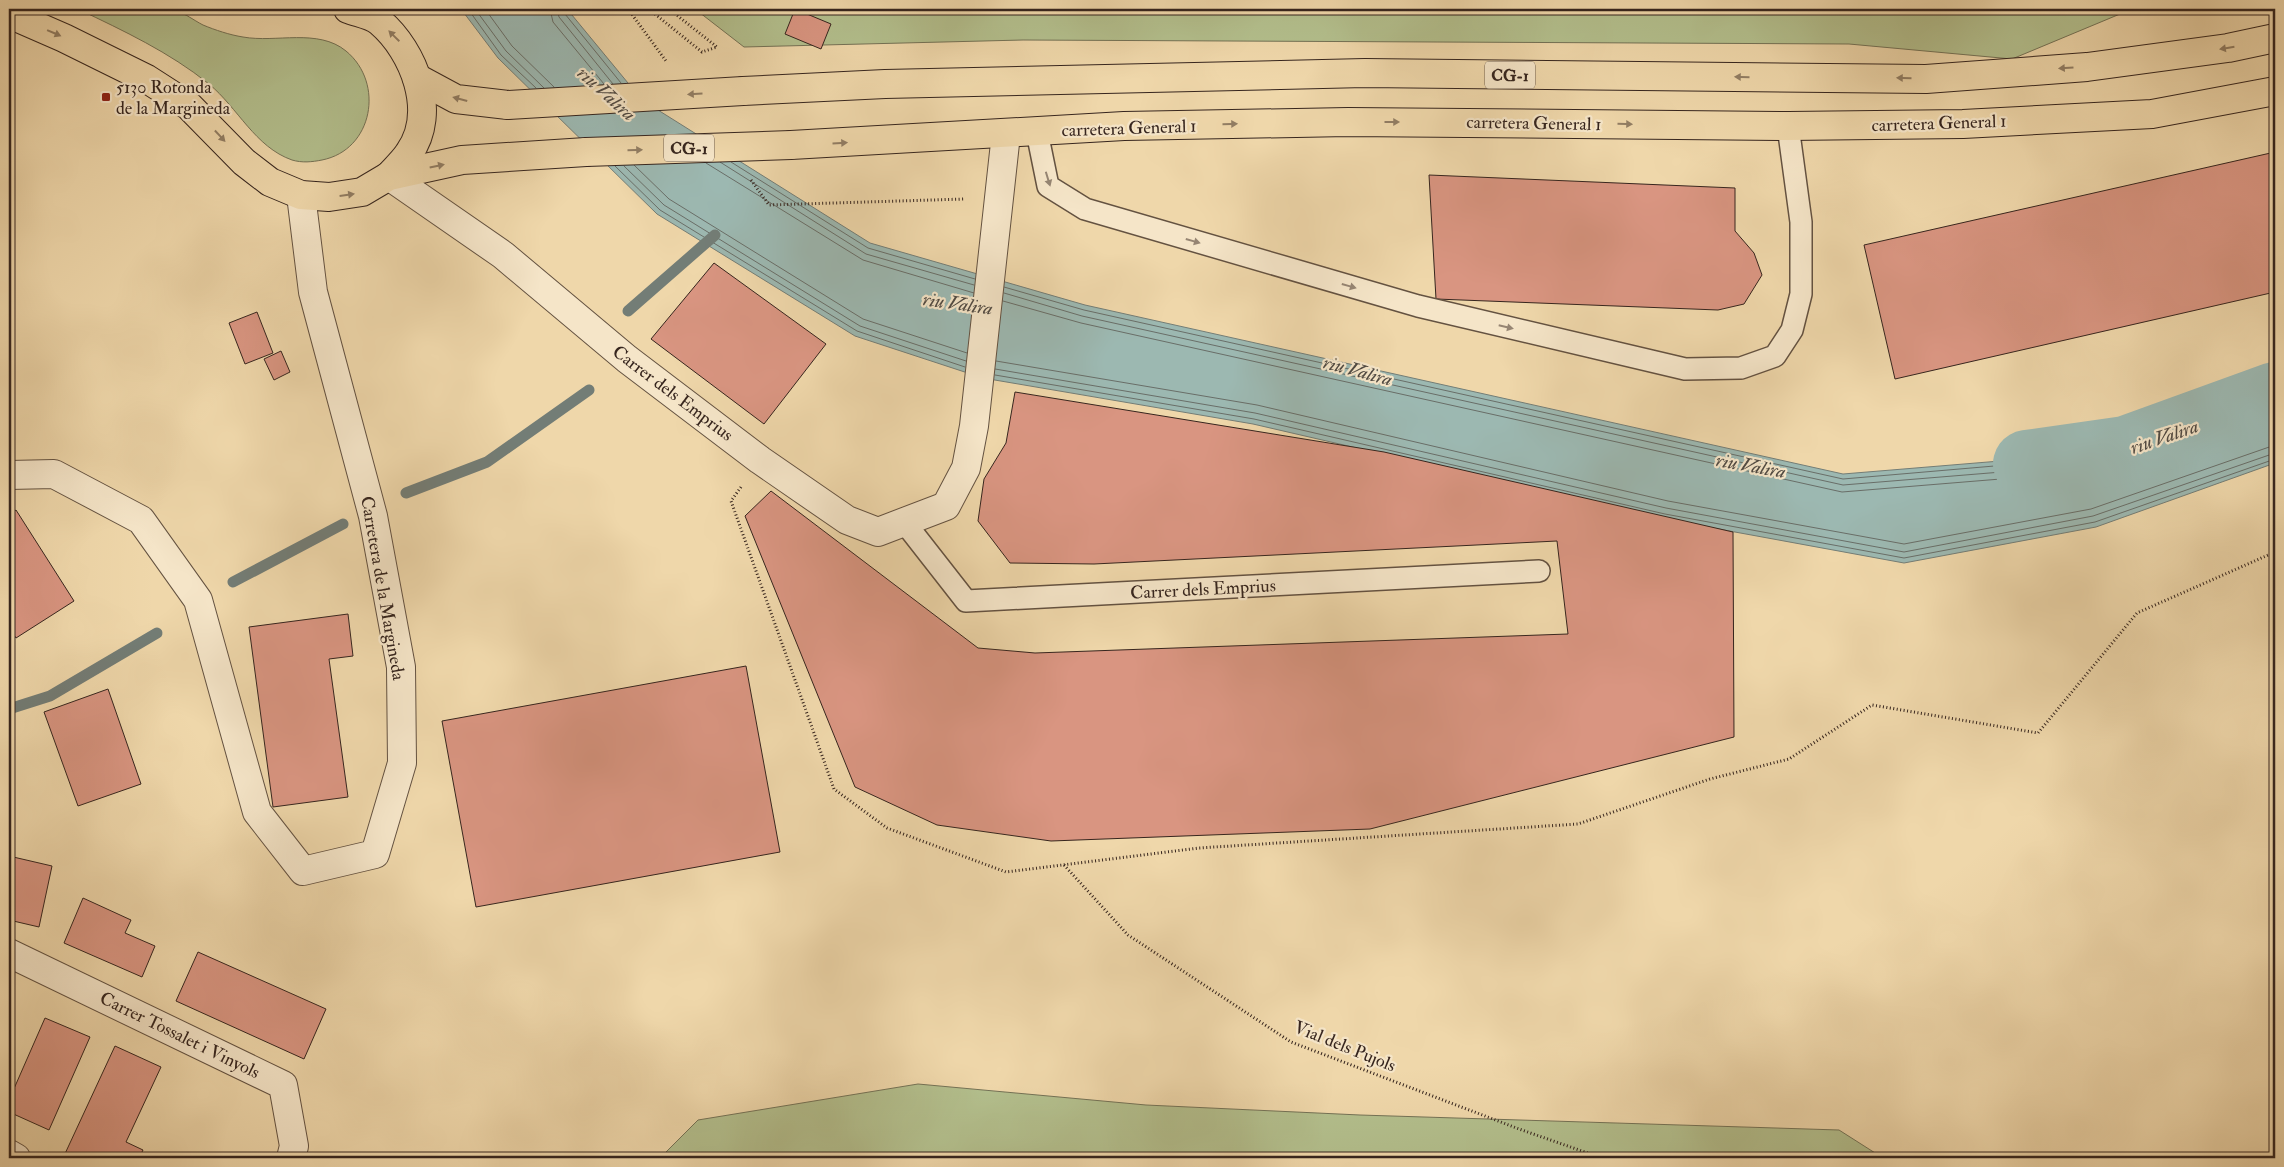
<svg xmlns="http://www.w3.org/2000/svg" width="2284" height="1167" viewBox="0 0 2284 1167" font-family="'IM FELL Double Pica',serif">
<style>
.green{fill:#b3bf8d;stroke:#747256}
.water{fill:#9cb8b1;stroke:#737d76}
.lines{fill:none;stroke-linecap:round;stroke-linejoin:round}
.shore{stroke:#696e68;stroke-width:1}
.stream{stroke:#737d76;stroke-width:11}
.river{stroke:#9cb8b1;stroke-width:68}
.building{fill:#d99581;stroke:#36251e}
.lane-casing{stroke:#645241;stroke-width:24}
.street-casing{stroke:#645241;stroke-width:30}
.highway-casing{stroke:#36251e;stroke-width:30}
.path{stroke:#36251e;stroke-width:3;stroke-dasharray:1 2.5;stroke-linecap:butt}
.lane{stroke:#f5e5c8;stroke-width:21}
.street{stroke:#f5e5c8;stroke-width:28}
.highway{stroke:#efd7aa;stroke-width:28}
.highway-bridge-casing{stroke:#36251e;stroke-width:30;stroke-linecap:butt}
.highway-bridge{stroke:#efd7aa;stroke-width:28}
.oneway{fill:#927e64}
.oneway2{fill:#968573}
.poi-dot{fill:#8f2418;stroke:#f5e5c8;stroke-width:2}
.labels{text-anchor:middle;stroke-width:4.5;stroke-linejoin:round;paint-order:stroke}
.shield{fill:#f5e5c8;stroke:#6f5f51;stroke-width:1}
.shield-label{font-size:16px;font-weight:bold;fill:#36251e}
.poi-label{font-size:18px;fill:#36251e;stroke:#f5e5c8;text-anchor:start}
.street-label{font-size:18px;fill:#36251e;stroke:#f5e5c8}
.water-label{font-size:19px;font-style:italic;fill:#504a43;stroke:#f5e5c8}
</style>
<rect width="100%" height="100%" fill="#efd7aa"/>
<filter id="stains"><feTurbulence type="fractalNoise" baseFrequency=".004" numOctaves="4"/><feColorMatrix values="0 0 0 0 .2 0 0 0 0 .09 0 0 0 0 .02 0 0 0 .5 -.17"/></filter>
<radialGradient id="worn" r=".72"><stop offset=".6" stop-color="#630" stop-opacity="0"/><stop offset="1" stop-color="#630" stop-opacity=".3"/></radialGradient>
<!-- green -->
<g class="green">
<path d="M78,9C106,9 143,5 169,9C181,10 193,20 203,25C215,30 230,35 243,37C276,43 318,28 346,51C385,83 373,150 322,160C312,162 302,163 292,160C255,147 238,108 209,84C169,52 124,31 78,9Z"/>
<path d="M695,9H2132L2012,59L1849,44L1023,40L744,47Z"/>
<path d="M918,1084L1146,1105L1360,1115L1839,1130L1883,1158H660L698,1120Z"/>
</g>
<!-- water -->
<path class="water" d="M461,9H567L642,100L870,243L1085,305L1843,474L2133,450L2275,395V463L2096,527L1904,563L1664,519L1253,424L983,378L855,336L657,214L498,58Z"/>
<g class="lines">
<!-- shore -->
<g class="shore">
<path d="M468,9L501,55L536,88"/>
<path d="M475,9L506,51L544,88"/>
<path d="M485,9L512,46L554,87"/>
<path d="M550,9L553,22L604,84"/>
<path d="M557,9L559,17L613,84"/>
<path d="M563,9L565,14L621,83"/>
<path d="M720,162L866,254L974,285"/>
<path d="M731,162L868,248L975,279"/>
<path d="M706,163L863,260L974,293"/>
<path d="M634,165L669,199L863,319L967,353"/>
<path d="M615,166L660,210L857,331L965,367"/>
<path d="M624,166L664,205L860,326L966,361"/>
<path d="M1004,287L1084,310L1843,479L2134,454L2275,401"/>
<path d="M1004,293L1082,316L1843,485L2136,461L2275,407"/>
<path d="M1003,301L1081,323L1842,492L2135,468L2275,415"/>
<path d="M996,361L1257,405L1668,501L1904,544L2091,509L2275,445"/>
<path d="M995,369L1255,413L1666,508L1904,552L2093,516L2275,453"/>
<path d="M995,375L1254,419L1665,514L1904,558L2095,522L2275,459"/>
</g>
<!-- stream -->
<g class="stream">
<path d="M628,311L715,235"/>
<path d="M406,493L487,462L589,390"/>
<path d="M233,582L343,524"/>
<path d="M9,709L50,696L157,633"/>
</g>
<!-- river -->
<path class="river" d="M2027,464L2126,450L2275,396"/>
</g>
<!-- building -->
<g class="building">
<path d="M795,9L831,24L821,49L785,34Z"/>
<path d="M2275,152V292L1895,379L1864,245Z"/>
<path d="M1429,175L1735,188V231L1754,253L1762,275L1744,304L1718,310L1436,299Z"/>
<path d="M714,263L826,344L764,424L651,339Z"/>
<path d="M257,312L273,353L245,364L229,323Z"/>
<path d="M281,351L290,372L274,380L264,359Z"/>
<path d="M1015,392L1384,452L1733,532L1734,737L1370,829L1051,841L937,825L855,787L745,516L771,491L978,648L1035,653L1568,634L1557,541L1094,564L1010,563L978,521L984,479L1006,443Z"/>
<path d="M16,510L74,601L16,638L9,627V515Z"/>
<path d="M348,614L353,656L329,659L348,797L273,807L249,627Z"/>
<path d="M746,666L780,852L476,907L442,721Z"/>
<path d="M108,689L141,784L78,806L44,712Z"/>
<path d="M9,856L52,866L39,927L9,920Z"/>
<path d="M83,898L131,920L125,933L155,946L142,977L64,943Z"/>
<path d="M198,952L326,1009L304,1059L176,1001Z"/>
<path d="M45,1018L90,1037L49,1130L9,1112V1100Z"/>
<path d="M115,1046L161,1067L126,1142L143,1150L139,1158H63Z"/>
</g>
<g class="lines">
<defs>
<g id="lane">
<path d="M1037,132L1048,186L1085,209L1418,306L1685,369L1741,368L1775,356L1792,330L1801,294V222L1788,126"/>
<path d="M905,523L966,601L1539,571"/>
</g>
<g id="street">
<path d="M389,176L503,255L627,359L760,460L847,520L878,532L946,506L966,468L974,426L1006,134"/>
<path d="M9,475L54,474L141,520L198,600L257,812L303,871L375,854L402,763L401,667L373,516L313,292L301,195"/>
<path d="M9,953L283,1085L294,1146L291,1158"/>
<path d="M9,1154L16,1158"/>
</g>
<g id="highway">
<path d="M348,9C358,13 372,15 380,22C414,51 438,112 409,153C404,161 396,168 389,176"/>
<path d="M9,14L64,38L147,79L189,106L244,162L270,182L301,195L329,197L362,192L389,176L462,160L586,152"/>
<path d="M417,78L456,99L508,105"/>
<path d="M743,91L885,84L1365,73L1926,79L2087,67L2228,48L2275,38"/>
<path d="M791,145L1124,126L1348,122L1788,126L1963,124L2152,114L2275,91"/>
</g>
</defs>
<!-- lane casing -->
<use href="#lane" class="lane-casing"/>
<!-- street casing -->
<use href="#street" class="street-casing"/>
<!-- highway casing -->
<use href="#highway" class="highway-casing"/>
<!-- path -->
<g class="path">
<path d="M628,9L666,61"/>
<path d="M631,9L655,14L702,52L717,47"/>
<path d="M669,9L717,47"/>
<path d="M751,180L769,205L964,199"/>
<path d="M741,487L731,501L834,789L887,828L1006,872L1199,848L1578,824L1710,779L1789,759L1872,705L2038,733L2137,613L2275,552"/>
<path d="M1064,865L1128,935L1291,1042L1519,1129L1602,1158"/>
</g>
<!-- lane -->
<use href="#lane" class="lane"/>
<!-- street -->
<use href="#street" class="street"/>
<!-- highway -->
<use href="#highway" class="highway"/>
<defs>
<g id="highway-bridge">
<path d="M508,105L743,91"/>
<path d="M586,152L791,145"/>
</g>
</defs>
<!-- highway-bridge casing -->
<use href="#highway-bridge" class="highway-bridge-casing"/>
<!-- highway-bridge -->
<use href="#highway-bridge" class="highway-bridge"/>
</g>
<!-- one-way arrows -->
<defs><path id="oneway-solid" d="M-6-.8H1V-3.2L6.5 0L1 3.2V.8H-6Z" transform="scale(1.25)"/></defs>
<g class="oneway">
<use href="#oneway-solid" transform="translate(54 33) rotate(23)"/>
<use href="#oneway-solid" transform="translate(394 36) rotate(-135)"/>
<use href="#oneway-solid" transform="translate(2227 48) rotate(171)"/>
<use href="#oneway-solid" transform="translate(2066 68) rotate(176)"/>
<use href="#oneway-solid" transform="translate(1742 77) rotate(-179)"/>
<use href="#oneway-solid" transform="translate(1904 78) rotate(-179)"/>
<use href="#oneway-solid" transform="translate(695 94) rotate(177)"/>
<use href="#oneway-solid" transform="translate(460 99) rotate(-165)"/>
<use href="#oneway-solid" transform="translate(1392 122)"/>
<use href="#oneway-solid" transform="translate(1230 124) rotate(-1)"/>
<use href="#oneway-solid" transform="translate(1625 124) rotate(1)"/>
<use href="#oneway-solid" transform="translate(220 136) rotate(47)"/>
<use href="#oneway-solid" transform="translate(840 143) rotate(-3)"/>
<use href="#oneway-solid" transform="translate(635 150) rotate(-2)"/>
<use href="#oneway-solid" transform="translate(437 166) rotate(-12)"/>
<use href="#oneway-solid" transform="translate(347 195) rotate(-8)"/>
</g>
<g class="oneway2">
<use href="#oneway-solid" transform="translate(1048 179) rotate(73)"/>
<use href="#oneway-solid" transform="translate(1193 241) rotate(16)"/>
<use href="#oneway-solid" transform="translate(1349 286) rotate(16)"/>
<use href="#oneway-solid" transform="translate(1506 327) rotate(13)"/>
</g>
<!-- markers -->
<rect class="poi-dot" x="101" y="92" width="10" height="10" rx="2.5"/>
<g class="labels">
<!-- shield labels -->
<g class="shield">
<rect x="1485" y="61.5" width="50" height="27" rx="4"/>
<rect x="664" y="134.5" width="50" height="27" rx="4"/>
</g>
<g class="shield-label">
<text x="1510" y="81">CG-1</text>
<text x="689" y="154">CG-1</text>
</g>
<!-- poi labels -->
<g class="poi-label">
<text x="116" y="93">5130 Rotonda<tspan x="116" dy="21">de la Margineda</tspan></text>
</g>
<!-- street labels -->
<g class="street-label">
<text transform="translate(1534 123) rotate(1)" y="6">carretera General 1</text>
<text transform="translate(1939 123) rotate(-2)" y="6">carretera General 1</text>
<text transform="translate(1129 128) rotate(-2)" y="6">carretera General 1</text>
<text transform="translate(673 393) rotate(37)" y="6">Carrer dels Emprius</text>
<text transform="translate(383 588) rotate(80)" y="6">Carretera de la Margineda</text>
<text transform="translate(1203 589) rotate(-3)" y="6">Carrer dels Emprius</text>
<text transform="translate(180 1035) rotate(26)" y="6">Carrer Tossalet i Vinyols</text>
<text transform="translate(1345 1046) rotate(22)" y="6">Vial dels Pujols</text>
</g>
<!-- water labels -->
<g class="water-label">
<text transform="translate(607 93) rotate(42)" y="7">riu Valira</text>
<text transform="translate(958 303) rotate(8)" y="7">riu Valira</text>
<text transform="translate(1358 370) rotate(15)" y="7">riu Valira</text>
<text transform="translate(2164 436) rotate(-19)" y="7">riu Valira</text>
<text transform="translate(1751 465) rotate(10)" y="7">riu Valira</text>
</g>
</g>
<!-- margin -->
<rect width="2284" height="1167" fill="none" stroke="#efd7aa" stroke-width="30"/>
<rect x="10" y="10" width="2264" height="1147" fill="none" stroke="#36251e" stroke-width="2.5"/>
<rect x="15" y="15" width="2254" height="1137" fill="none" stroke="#36251e"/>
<rect width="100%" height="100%" filter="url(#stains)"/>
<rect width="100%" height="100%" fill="url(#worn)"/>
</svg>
